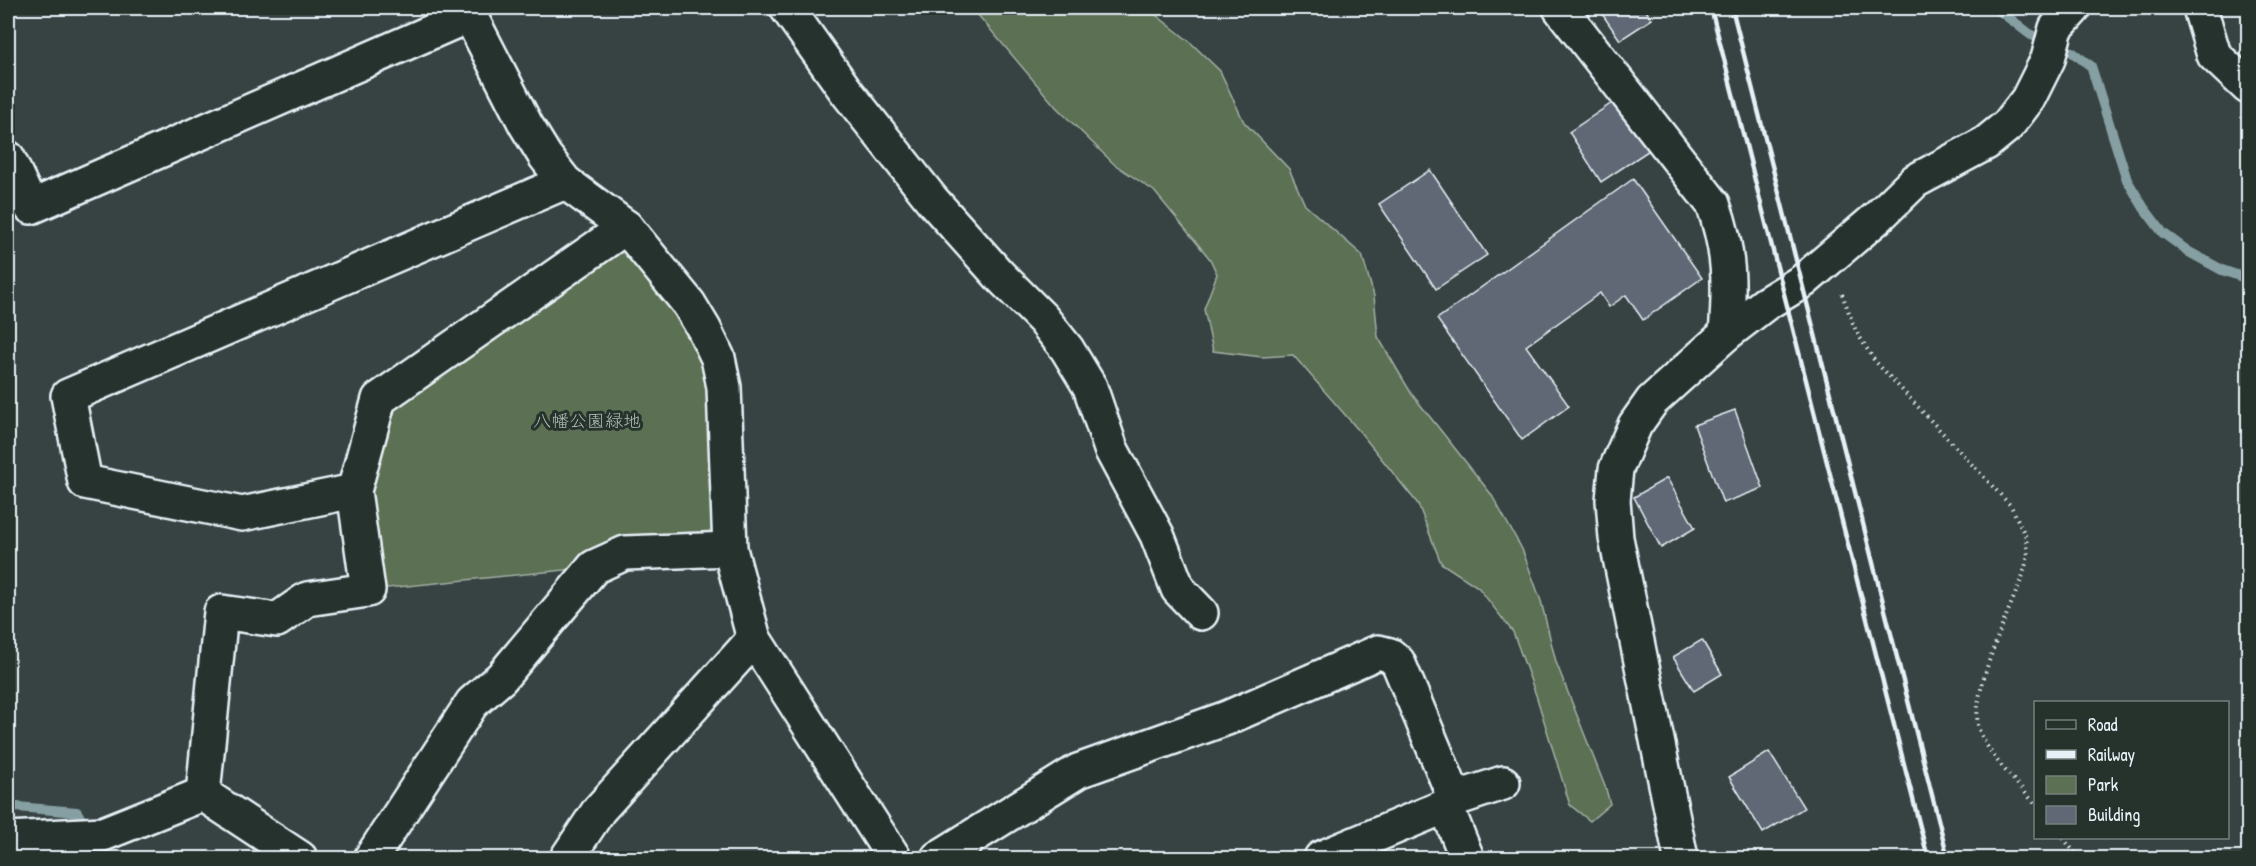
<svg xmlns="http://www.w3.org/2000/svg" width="2256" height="866" viewBox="0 0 2256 866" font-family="'Patrick Hand','Klee One',sans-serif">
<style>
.green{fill:#5c7053;stroke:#a2b0a6;stroke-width:1.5}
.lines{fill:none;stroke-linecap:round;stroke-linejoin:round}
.stream{stroke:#869fa2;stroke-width:10}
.building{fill:#606875;stroke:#e8f1f8;stroke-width:1.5}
.minor-casing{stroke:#e8f1f8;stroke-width:38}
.path{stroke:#e8f1f8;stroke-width:4;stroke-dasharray:1.5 4.5;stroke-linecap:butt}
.minor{stroke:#26332d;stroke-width:33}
.rail{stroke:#e8f1f8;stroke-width:4.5}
.labels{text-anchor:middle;stroke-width:6;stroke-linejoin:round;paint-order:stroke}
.park-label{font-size:18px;fill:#b0bdb6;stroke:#26332d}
</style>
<rect width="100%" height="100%" fill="#374343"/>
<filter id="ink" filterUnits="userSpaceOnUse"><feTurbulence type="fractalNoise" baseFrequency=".0167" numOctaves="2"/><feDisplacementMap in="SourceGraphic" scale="12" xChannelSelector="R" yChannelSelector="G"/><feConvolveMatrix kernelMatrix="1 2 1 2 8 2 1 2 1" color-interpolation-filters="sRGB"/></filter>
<g filter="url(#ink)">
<!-- green -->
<g class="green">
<path d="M972,8H1147L1189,41L1220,71L1244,122L1289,169L1305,205L1362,255L1374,296L1378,337L1411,393L1491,494L1522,549L1541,601L1556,662L1606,789L1610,804L1590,821L1570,805L1536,695L1513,632L1478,587L1441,563L1418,504L1360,432L1293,355L1262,357L1213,351L1204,309L1217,274L1210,259L1154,191L1114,164L1056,107Z"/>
<path d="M626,227L704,329L730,549L594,567L368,590L354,491L379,399Z"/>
</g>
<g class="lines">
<!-- stream -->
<g class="stream">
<path d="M1996,8L2031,35L2072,52L2091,66L2127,180L2144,208L2163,233L2189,252L2222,270L2248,279"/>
<path d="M8,809L17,807L77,812L103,858"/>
</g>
</g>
<!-- building -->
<g class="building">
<path d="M1598,8H1644L1652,19L1620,40Z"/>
<path d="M1621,97L1654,147L1601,182L1569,132Z"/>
<path d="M1430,170L1487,255L1436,289L1379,204Z"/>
<path d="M1633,179L1702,278L1643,320L1626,295L1609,307L1600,293L1526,346L1569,406L1522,440L1437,319Z"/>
<path d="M1735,410L1763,488L1723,503L1694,425Z"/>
<path d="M1667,478L1695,528L1661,548L1634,497Z"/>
<path d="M1702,640L1722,674L1694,691L1673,657Z"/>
<path d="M1769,752L1804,808L1763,833L1729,777Z"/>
</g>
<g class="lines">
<defs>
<g id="minor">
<path d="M466,8L526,125L545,156L565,182L626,227L689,304L704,329L718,358L724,387L730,549L754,639L894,858"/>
<path d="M787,8L846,91L932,200L999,275L1043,319L1067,349L1090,387L1111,449L1157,535L1178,589L1201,613"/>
<path d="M1560,8L1713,204C1730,251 1730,286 1726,334"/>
<path d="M2200,8L2214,55L2248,87"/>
<path d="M8,158L31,207L470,15"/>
<path d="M354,491L242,514L85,482L68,396L565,182"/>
<path d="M203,794L221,612L277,620L307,599L368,590L354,491L379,399L626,227"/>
<path d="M1446,806L1467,858"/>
<path d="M8,839L103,834L203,794L300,858"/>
<path d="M371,858L472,703L501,678L594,567L625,553L730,549"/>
<path d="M567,858L599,810L754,639"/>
<path d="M938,858L1078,771L1227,718L1378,652L1390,655L1398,662L1455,799"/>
<path d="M1321,858L1446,806L1455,799L1503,783"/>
<path d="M1681,858L1616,538L1613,500L1616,469L1635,425L1652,401L1726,334L1765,304L1803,281L1878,217L1915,181L1986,143L2008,125L2028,99L2048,59L2056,28L2074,8"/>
</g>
</defs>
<!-- minor casing -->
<use href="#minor" class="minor-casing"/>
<!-- path -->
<g class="path">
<path d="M1842,294L1856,331L1874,360L2011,506L2026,537L2028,556L2023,575C2010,609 1966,700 1980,732C1991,759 2017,782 2036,805"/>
<path d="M2063,838L2079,858"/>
</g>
<!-- minor -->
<use href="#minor" class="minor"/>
<!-- rail -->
<g class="rail">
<path d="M1711,8L1928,858"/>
<path d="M1732,8L1948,858"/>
</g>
</g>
</g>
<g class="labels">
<!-- park labels -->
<g class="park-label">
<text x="587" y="427">八幡公園緑地</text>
</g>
</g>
<!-- margin -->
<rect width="2256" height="866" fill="none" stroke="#26332d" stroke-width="30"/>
<rect x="15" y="15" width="2226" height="836" fill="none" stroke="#e8f1f8" stroke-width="2" filter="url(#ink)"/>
<!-- legend -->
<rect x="2034" y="701" width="195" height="138" fill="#26332d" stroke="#747f7e" stroke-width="1.5"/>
<rect x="2046" y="720" width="30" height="9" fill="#26332d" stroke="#747f7e" stroke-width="1.5"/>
<text x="2088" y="731" font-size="18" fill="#e8f1f8">Road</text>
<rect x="2046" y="750" width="30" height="9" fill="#e8f1f8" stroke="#747f7e" stroke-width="1.5"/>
<text x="2088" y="761" font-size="18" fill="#e8f1f8">Railway</text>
<rect x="2046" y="776" width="30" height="18" fill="#5c7053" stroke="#747f7e" stroke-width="1.5"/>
<text x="2088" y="791" font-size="18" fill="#e8f1f8">Park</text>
<rect x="2046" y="806" width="30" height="18" fill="#606875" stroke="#747f7e" stroke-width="1.5"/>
<text x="2088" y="821" font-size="18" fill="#e8f1f8">Building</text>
</svg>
